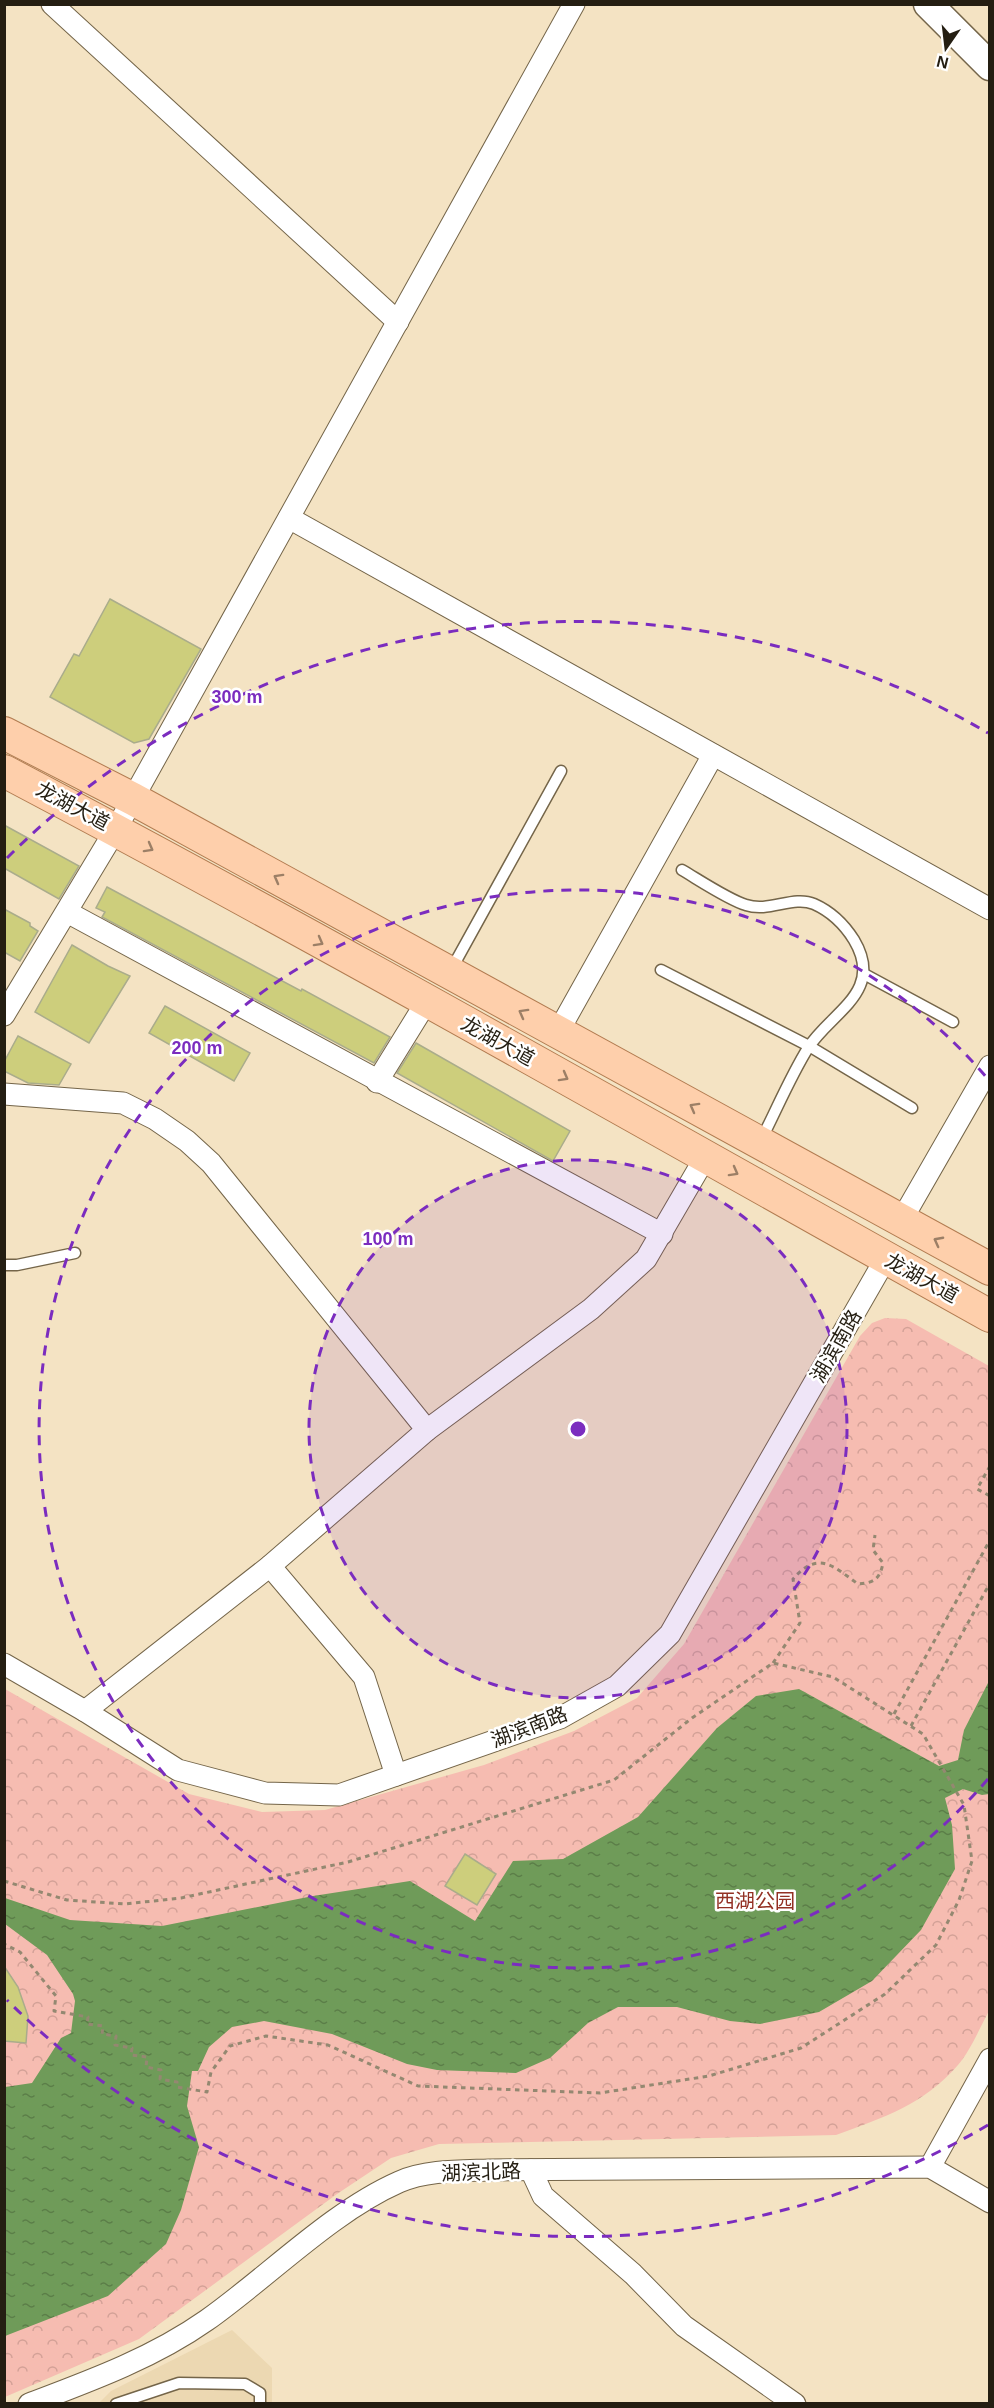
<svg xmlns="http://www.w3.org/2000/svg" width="994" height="2408" viewBox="0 0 994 2408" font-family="Helvetica,'Noto Sans SC',sans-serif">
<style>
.built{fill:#ecd8b2}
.park{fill:url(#park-crowns)}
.water{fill:url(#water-ripples)}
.building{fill:#cdce7c;stroke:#aaac8b;stroke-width:1.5}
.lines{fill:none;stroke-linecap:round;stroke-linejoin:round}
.lane-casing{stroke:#746549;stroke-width:13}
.street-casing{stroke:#746549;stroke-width:23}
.secondary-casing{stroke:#746549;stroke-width:31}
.primary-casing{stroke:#b27c51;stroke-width:34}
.path{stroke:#948871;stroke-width:3;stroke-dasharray:4.5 4.5;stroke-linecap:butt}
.lane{stroke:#fff;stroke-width:10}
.street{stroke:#fff;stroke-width:21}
.secondary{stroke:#fff;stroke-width:28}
.primary{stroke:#fecfab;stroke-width:32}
.oneway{stroke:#9c7f66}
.ring{fill:none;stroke:#7b2cbf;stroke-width:3;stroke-dasharray:10 8}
.labels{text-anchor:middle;stroke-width:5;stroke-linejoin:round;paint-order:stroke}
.street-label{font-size:20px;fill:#241e12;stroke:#fff}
.park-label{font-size:20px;fill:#923023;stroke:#fff}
.centre{fill:#7b2cbf;stroke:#fff;stroke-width:3}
.ring-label{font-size:18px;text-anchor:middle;font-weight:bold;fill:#7b2cbf;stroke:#fff;stroke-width:5;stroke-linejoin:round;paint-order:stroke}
</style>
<defs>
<pattern id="park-crowns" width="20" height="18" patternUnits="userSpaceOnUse" patternTransform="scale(1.5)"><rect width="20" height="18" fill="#f6bcb1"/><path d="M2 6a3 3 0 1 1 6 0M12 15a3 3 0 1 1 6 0" fill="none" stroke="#d3a197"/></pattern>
<pattern id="water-ripples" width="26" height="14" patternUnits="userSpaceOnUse" patternTransform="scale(1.5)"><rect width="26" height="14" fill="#6f9b59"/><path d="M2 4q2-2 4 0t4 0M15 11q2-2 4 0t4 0" fill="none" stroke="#5b7e48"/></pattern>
</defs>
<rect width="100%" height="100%" fill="#f4e3c3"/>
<!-- built -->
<path class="built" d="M232,2330L272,2368V2403L98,2404L111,2391Z"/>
<!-- park -->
<path class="park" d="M885,1318L906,1319L989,1366L990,2009C980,2027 971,2050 958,2065C923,2105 885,2117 836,2135L439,2144L391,2158L337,2194L139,2339L5,2397V1689L189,1794L262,1812L325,1810L484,1765L574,1731L637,1698L684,1644L860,1336L872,1323Z"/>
<!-- water -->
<path class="water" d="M989,1681V1794L982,1795L963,1789L945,1798L952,1825L955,1869L921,1930L872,1981L819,2012L760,2024L730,2021L677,2007H618L588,2023L550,2058L516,2073L437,2070L407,2064L332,2034L264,2021L232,2027L209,2047L198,2071H192L187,2106L199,2147L181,2210L166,2244L108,2296L5,2336V2087L32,2083L61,2038L71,2033L75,2001L73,1994L47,1955L5,1924V1898L70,1920L162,1926L313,1896L410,1881L475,1921L513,1861L563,1859L638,1817L717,1728L756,1696L799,1689L939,1766L958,1760L964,1730Z"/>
<!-- building -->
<g class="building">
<path d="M110,599L201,649L149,739L134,743L50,697L74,654L79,656Z"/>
<path d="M4,825L79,866L59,899L4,868Z"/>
<path d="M107,887L301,991L302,989L390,1037L374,1063L102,917L105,912L96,908Z"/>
<path d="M4,909L30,923V926L38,931L20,961L4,952Z"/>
<path d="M72,945L108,966L130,976L89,1043L35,1012Z"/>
<path d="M165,1006L250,1053L234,1081L149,1033Z"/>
<path d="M18,1036L71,1064L59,1085L28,1083L4,1071V1062Z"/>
<path d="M416,1043L570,1131L553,1161L397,1073Z"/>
<path d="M465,1854L496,1874L477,1905L445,1886Z"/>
<path d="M4,1966L18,1987L28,2016L26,2043L4,2041Z"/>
</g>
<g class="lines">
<defs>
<g id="lane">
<path d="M682,870C699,880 729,900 746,905C769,913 793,895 814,904C832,912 844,924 854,940C885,992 831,1012 808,1048C790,1077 776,1111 760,1142"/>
<path d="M451,970L561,771"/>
<path d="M661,970L809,1046L912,1108"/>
<path d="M864,974L953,1022"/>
<path d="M4,1265H17L75,1253"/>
<path d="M116,2404L179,2383L245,2384L260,2393V2404"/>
</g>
<g id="street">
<path d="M52,4L398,322"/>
<path d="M289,518L990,909"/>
<path d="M67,912L662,1234"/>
<path d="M4,1015L116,829L574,4"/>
<path d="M558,1032L713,755"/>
<path d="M377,1082L427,1001"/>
<path d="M4,1094L123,1103L155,1119L187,1141L211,1163L427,1430"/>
<path d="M901,1221L990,1066"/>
<path d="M270,1566L364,1677L396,1775"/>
<path d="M4,1664L85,1711L178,1770L265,1793L339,1795L560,1718L617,1686L670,1634L886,1258"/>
<path d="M85,1711L270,1566L427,1430L591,1309L646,1259L706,1156"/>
<path d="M930,2167L990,2059"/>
<path d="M531,2170L543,2196L633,2274L684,2326L795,2404"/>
<path d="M29,2404C90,2381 153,2358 207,2320C268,2277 331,2212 399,2182C426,2170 460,2171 489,2170L930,2167L990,2202"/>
</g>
<path id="secondary" d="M928,4L990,66"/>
<g id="primary">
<path d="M4,733L133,799L990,1269"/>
<path d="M4,771C336,946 662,1133 990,1316"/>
</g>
</defs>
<!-- lane casing -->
<use href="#lane" class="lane-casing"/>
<!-- street casing -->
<use href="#street" class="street-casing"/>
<!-- secondary casing -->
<use href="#secondary" class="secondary-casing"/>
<!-- primary casing -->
<use href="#primary" class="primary-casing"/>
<!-- path -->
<g class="path">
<path d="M990,1466L977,1489L990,1496"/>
<path d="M773,1663L800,1623L793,1579C818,1550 833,1566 858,1584C874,1583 880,1579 883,1563L873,1550L875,1535"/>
<path d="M894,1714L990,1540"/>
<path d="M911,1726L990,1583"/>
<path d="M4,1881L67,1900L125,1904L181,1898L348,1862L614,1780L692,1718L773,1663L833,1677L923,1734L964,1805L972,1861L959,1900L936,1945L885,1994L801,2048L709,2076L600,2093L418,2086L328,2045L266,2036L230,2046L211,2072L207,2092L177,2087V2082L160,2079L161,2070L146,2067L147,2057L131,2055L132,2048L115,2045L116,2036L102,2034L103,2026L87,2024L88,2017L54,2011L56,1996L20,1952L4,1944"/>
</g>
<!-- lane -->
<use href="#lane" class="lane"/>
<!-- street -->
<use href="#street" class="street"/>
<!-- secondary -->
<use href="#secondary" class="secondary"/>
<!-- primary -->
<use href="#primary" class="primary"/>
</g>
<!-- one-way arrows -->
<defs><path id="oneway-chevron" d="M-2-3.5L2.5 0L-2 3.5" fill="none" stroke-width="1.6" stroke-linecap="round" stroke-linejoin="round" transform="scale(1.5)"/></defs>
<g class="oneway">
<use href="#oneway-chevron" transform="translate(149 848) rotate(29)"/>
<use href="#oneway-chevron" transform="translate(278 878) rotate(-151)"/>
<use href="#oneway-chevron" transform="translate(319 942) rotate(29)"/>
<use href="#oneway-chevron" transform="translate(523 1013) rotate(-151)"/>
<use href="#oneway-chevron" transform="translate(564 1077) rotate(29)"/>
<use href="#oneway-chevron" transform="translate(694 1107) rotate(-151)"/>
<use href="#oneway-chevron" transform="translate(734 1172) rotate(29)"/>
<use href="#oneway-chevron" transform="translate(938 1241) rotate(-152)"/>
</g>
<!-- distance rings -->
<circle cx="578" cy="1429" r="269" fill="#7b2cbf" fill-opacity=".12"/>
<g class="ring">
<circle cx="578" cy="1429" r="269"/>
<path d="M988 1779A539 539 0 1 1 988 1079"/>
<path d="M988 2125A808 808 0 0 1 7 2000M7 858A808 808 0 0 1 988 733"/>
</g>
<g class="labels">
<!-- street labels -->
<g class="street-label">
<text transform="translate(73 806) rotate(28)" y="7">龙湖大道</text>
<text transform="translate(498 1041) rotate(29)" y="7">龙湖大道</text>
<text transform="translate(922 1278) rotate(29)" y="7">龙湖大道</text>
<text transform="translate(836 1346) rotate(-60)" y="7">湖滨南路</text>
<text transform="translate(529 1727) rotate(-21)" y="7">湖滨南路</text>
<text transform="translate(481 2172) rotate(-2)" y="7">湖滨北路</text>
</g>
<!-- park labels -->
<g class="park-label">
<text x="755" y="1908">西湖公园</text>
</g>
</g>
<circle cx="578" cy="1429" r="9" class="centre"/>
<g class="ring-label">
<text x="237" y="703">300 m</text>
<text x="197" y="1054">200 m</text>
<text x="388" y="1245">100 m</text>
</g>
<!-- border -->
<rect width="994" height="2408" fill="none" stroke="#241e12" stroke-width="12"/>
<!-- north arrow -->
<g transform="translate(946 48) rotate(194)" stroke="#ffffff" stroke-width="4.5" paint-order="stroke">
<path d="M0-4.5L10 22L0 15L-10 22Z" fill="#241e12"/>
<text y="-9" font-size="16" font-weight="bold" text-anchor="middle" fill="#241e12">N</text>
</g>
</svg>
